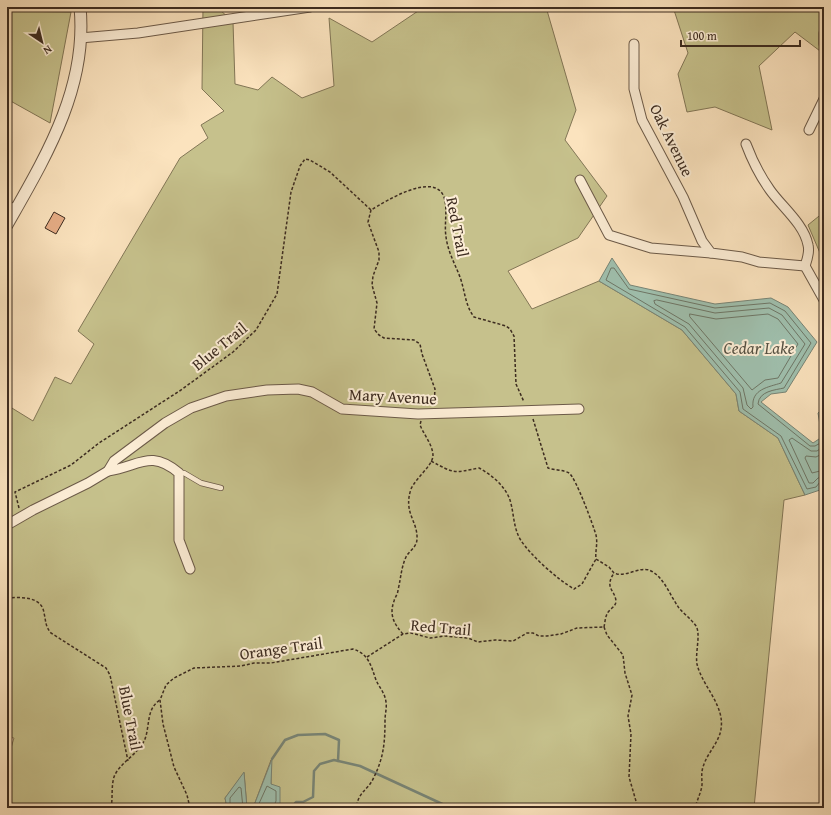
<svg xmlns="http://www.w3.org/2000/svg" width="831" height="815" viewBox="0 0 831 815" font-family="'Gentium Book Plus',serif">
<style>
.green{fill:#c6c18c;stroke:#827656}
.water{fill:#9fbfad;stroke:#788475}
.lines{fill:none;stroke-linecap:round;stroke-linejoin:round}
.shore{stroke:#6e7666;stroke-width:1}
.stream{stroke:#788475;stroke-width:2.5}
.building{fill:#e6ad86;stroke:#3d2c20}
.service-casing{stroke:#6c5a48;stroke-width:6}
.minor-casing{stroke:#6c5a48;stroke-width:11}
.tertiary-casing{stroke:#6c5a48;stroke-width:13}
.path{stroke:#3d2c20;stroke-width:1.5;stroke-dasharray:3 2;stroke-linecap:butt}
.service{stroke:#fcedd5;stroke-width:4.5}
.minor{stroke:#fcedd5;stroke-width:9}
.tertiary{stroke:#fcedd5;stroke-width:11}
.labels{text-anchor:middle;stroke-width:4;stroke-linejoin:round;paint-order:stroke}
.street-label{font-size:16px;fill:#3d2c20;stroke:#fcedd5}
.water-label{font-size:17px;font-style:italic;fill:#565143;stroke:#fcedd5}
</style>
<rect width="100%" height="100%" fill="#fbe3be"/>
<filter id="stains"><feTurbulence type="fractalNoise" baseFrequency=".005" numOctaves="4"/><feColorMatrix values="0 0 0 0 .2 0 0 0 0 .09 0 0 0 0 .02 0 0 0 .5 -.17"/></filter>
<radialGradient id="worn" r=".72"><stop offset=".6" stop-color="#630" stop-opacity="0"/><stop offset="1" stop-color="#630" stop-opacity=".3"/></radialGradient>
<!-- green -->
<g class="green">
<path d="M203,7H217L233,22L235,84L258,90L272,77L302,98L334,86L329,18L372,42L424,7H546L576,110L565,140L607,196L578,238L508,271L532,309L599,281L682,330L736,394L739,411L778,438L805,495L784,500L754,808H275L271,784V760L253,808H247L244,773L225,798L227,808H7V761L14,738L7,737V405L33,421L55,377L71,384L94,344L78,331L180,158L208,138L201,125L224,111L202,89Z"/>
<path d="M673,7H824V54L795,32L759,66L772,130L715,107L687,112L678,74L688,53Z"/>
<path d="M7,11L71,12L50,123L7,99Z"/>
<path d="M824,212V259L823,260L808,225Z"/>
</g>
<!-- water -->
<g class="water">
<path d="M612,258L630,285L715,304L771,298L788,307L817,342L786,392L771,394L761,402L813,443L822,437L818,413L820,411H824V482L820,490L805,495L778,438L739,411L736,394L682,330L599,281Z"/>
<path d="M272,759L271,784L280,787V803L275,808H253Z"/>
<path d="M244,772L247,808H227L225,798Z"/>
</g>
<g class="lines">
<!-- shore -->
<g class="shore">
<path d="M657,300L715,313L769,308L782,315L805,344L781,383C769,387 751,389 753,407L751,409L747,405L743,388L689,324L655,304L654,301Z"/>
<path d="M690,314L716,319L768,314L778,319L798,344L778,378L765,380L752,390L690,317Z"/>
<path d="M824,441L815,446H810L758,404C759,391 775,390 784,388L811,343L785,311L770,303L715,308L629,289L614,268H611L606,280L685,327L740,392L743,409L781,436L807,489L816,487L820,482L824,481"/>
<path d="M824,446L817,451H811L792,438L789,440L809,483H813L818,478L824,476"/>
<path d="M824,453L816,457L806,456L805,458L812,473L824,470"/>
<path d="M230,808V798L239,787L241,788L243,808"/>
<path d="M257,808L267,786L276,791V801L273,808"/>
</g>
<!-- stream -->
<g class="stream">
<path d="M272,759L285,740L298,735L325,734L339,740L338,761"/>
<path d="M291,808L296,802H303L313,797L314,771L320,764L334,760L360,766L451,808"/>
</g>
</g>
<!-- building -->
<path class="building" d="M54,212L65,218L56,234L45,228Z"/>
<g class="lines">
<defs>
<path id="service" d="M179,473H184L201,483L221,488"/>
<g id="minor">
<path d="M824,33V44"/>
<path d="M80,38L138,33L310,7"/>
<path d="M634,44V89L642,120L683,197L702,241L711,253L742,257L759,262L805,266"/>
<path d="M809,130L824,99"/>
<path d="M746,144C752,160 760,176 770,190C782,207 804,224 808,245C810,252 807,260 805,266L824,300"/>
<path d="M580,180L609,235L651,248L711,253"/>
<path d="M7,205L15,210"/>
<path d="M108,471C140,466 150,449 179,473V540L190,569"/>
<path d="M7,525L33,510L88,483L108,471L114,461L165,423L191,408L226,396L267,390L298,389L312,392L342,409L418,414L579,409"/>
</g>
<path id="tertiary" d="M7,225C45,158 88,88 80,7"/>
</defs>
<!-- service casing -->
<use href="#service" class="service-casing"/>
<!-- minor casing -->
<use href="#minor" class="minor-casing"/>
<!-- tertiary casing -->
<use href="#tertiary" class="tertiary-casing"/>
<!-- path -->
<g class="path">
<path d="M434,405L435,389L422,354L420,344L414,340L384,338L379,335L374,329L377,303L372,285L373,276L379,260V252L368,222L371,210C386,201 434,171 444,197C448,209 444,224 446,237C448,252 455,264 460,277C465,291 465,305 474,317L506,326L510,329L514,336L516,384L524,402"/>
<path d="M533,419L548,468C554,470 564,470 569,473C576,478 593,525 596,535C598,544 595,551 596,559L609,567L614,573L617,574C627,576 640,567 649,570C664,576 670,596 679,608C684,614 691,619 696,626C701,634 695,653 697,664C702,686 725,705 721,729C719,743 707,753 703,767C701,773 702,779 702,785C701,793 697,800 695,808"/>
<path d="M431,461C455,474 453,473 479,468C492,475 505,486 510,500C514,513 513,526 520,539C530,555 557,579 574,589L582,584L596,559"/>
<path d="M19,508L15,492L71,465L99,443L181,390L233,352L256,330L277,294L291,192L300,166L305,159L310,160L330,172L371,210"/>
<path d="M7,598C20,597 42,596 44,613C46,621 45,626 51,633L106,668L110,675L128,761"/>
<path d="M604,627L607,635L623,655L625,673L632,695L628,716L631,734L629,777L638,808"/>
<path d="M604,627C605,623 605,618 607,614C609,609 616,607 616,601C615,590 604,588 614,573"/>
<path d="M403,634C394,624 389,615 394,601C395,597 398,594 398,590C401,578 401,568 406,557C409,551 417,547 417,539C418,521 403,513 411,489C416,478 432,466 433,456C433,445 424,435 420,425L421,421"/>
<path d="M367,657L403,634L411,633L430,638L445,636L468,638L478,642L495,640L513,641L527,633H533L539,636H547L561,634L577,628L604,627"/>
<path d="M111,808C113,798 111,787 114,777C119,763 139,754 145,739C150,726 146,709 160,700"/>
<path d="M190,808L187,795L174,767L163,724L160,700L166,685L174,678L194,668L241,666L254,663H271L353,649C369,654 371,666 376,680C379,687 385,693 386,702C387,708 385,714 385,720C385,741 384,757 374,777C368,791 359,790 356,808"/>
</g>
<!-- service -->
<use href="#service" class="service"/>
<!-- minor -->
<use href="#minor" class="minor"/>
<!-- tertiary -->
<use href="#tertiary" class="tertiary"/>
</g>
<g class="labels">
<!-- street labels -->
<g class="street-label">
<text transform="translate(672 140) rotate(64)" y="6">Oak Avenue</text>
<text transform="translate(458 227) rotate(79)" y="6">Red Trail</text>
<text transform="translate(219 346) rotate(-39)" y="6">Blue Trail</text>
<text transform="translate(393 396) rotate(3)" y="6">Mary Avenue</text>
<text transform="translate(441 627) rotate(5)" y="6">Red Trail</text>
<text transform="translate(281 648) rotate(-8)" y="6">Orange Trail</text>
<text transform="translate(131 718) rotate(79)" y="6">Blue Trail</text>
</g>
<!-- water labels -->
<g class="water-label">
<text x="759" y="354">Cedar Lake</text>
</g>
</g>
<!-- margin -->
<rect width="831" height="815" fill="none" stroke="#fbe3be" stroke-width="24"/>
<rect x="8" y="8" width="815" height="799" fill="none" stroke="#3d2c20" stroke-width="2"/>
<rect x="12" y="12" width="807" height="791" fill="none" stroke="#3d2c20"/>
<!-- north arrow -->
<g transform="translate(42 42) rotate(145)" stroke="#fcedd5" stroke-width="3" paint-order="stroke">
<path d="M0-3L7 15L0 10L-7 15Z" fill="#3d2c20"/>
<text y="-6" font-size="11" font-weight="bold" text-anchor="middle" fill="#3d2c20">N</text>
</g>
<!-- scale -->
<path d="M681 40v6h119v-6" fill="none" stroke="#3d2c20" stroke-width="2"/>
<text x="687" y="40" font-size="12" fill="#3d2c20" stroke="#fcedd5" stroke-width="3" paint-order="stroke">100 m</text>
<rect width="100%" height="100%" filter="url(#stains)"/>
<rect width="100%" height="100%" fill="url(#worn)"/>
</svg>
